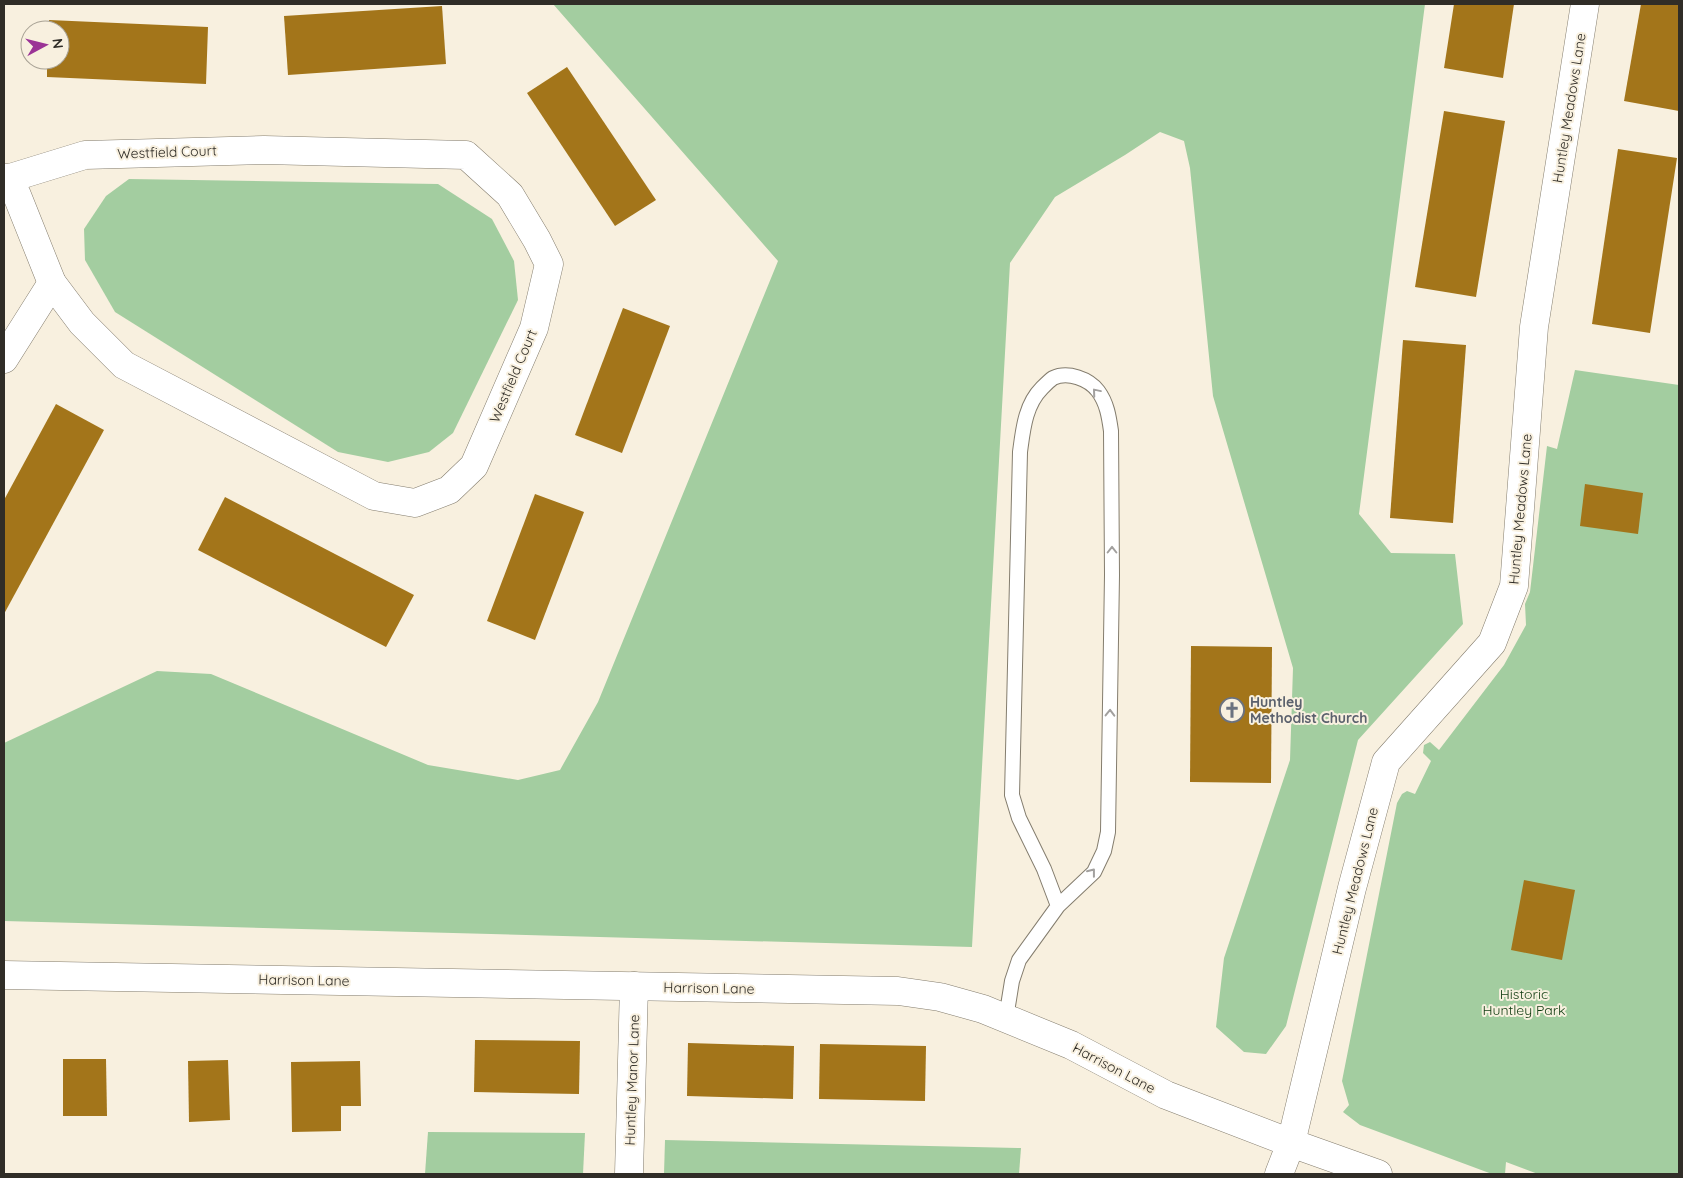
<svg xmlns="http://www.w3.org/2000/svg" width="1683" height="1178" viewBox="0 0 1683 1178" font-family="Quicksand,sans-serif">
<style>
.green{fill:#a3cda0}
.building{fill:#a3751a}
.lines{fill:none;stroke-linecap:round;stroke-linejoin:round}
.service-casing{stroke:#847d6e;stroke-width:16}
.minor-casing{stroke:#847d6e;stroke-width:29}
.tertiary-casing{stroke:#847d6e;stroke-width:29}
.service{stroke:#fff;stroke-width:14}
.minor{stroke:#fff;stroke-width:28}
.tertiary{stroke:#fff;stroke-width:28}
.oneway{stroke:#a2a09e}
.labels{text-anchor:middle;stroke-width:4;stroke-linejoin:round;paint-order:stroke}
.street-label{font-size:14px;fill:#302d27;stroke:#f8f0df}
.worship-label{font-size:14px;font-weight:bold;fill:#5b616d;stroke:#f8f0df;text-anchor:start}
.park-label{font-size:14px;fill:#0d3a0e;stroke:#f8f0df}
</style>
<rect width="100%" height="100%" fill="#f8f0df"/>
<!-- green -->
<g class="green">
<path d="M553,4H1425L1359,514L1391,553L1455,554L1463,624L1358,740L1286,1026L1266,1054L1244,1052L1216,1027L1224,958L1290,760L1293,668L1213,396L1190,168L1184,141L1160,132L1125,155L1055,197L1010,263L972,947L4,921V743L157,671L211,674L428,765L518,780L560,770L598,702L778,261Z"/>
<path d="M129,179L438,184L492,219L514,261L518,300L453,433L429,452L388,462L338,452L115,312L85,260L84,229L106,196Z"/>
<path d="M1575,370L1679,385V1174H1538L1506,1162L1505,1174H1492L1360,1125L1343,1112L1349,1105L1342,1081L1397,803L1402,794L1407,791L1415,794L1431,761L1423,753L1424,745L1430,742L1439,750L1504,665L1526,625L1525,604L1530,592L1547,446L1557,449Z"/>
<path d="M428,1132L585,1133L583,1174H425Z"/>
<path d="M665,1140L1021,1148L1019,1174H664Z"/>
</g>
<!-- building -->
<g class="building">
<path d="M1454,4H1514L1503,78L1444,68Z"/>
<path d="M1641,4H1679V111L1624,101Z"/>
<path d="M442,6L446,64L288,75L284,16Z"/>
<path d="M49,20L208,27L206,84L47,77V60H60V30H49Z"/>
<path d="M567,67L656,200L615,226L527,93Z"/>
<path d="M1444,111L1505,121L1476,297L1415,287Z"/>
<path d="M1618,149L1677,158L1650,333L1592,324Z"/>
<path d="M623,308L670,326L622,453L575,435Z"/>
<path d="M1403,340L1466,345L1453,523L1390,518Z"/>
<path d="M56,404L104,430L4,614V500Z"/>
<path d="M1585,484L1643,493L1638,534L1580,526Z"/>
<path d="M535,494L584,512L535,640L487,621Z"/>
<path d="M225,497L414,595L386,647L198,550Z"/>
<path d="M1191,646L1272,647L1271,783L1190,782Z"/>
<path d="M1524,880L1575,890L1562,960L1511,950Z"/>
<path d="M475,1040L580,1041L579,1094L474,1092Z"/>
<path d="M688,1043L794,1046L793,1099L687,1096Z"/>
<path d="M820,1044L926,1046L925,1101L819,1099Z"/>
<path d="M63,1059H106L107,1116H63Z"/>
<path d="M228,1060L230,1120L189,1122L188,1061Z"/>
<path d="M360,1061L361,1106H341V1131L292,1132L291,1062Z"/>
</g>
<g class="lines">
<defs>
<path id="service" d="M1006,1018L1012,981L1019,960L1058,906L1094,872L1104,851L1108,832L1112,575L1111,431C1109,417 1107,403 1098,391C1089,379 1068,371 1053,378C1050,380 1045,385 1042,388C1025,405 1023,430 1020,452L1012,795L1019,818L1044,869L1058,906"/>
<g id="minor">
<path d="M4,178H10L85,155L264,150L466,155L510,195L537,240L549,264L534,328L474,466L449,490L415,503L374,496L124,365L82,323L52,283L10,178"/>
<path d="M4,359L52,283"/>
<path d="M629,1174L634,986"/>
<path d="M1279,1174L1291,1143L1352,888L1386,762L1492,643L1514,586L1534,327L1585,4"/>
</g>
<path id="tertiary" d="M4,975L898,991L940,997L983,1009L1071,1045L1166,1095L1291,1143L1378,1174"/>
</defs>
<!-- service casing -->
<use href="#service" class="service-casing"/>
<!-- minor casing -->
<use href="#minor" class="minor-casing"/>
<!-- tertiary casing -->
<use href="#tertiary" class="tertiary-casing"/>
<!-- service -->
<use href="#service" class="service"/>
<!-- minor -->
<use href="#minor" class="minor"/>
<!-- tertiary -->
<use href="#tertiary" class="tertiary"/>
</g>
<!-- one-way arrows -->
<defs><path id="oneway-chevron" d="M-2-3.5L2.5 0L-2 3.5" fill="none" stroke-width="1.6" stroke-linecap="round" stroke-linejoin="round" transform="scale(1.25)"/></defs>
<g class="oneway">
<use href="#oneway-chevron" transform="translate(1096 392) rotate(-130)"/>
<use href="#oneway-chevron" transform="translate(1112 550) rotate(-90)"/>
<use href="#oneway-chevron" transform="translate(1110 713) rotate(-89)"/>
<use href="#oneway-chevron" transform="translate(1092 872) rotate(-52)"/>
</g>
<!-- icons -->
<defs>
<symbol id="church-ring" viewBox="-11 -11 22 22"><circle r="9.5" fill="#f8f0df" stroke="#6b7280" stroke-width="1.5"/><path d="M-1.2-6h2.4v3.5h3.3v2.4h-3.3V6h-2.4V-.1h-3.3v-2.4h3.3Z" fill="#6b7280"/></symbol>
</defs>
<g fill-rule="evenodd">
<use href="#church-ring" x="1218" y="696" width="28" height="28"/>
</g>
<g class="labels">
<!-- street labels -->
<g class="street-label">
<text transform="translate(1569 108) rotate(-81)" y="5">Huntley Meadows Lane</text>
<text transform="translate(167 152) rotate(-2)" y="5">Westfield Court</text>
<text transform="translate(513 376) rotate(-67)" y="5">Westfield Court</text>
<text transform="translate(1520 509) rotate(-85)" y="5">Huntley Meadows Lane</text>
<text transform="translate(1355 881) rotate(-76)" y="5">Huntley Meadows Lane</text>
<text transform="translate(304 980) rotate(1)" y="5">Harrison Lane</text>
<text transform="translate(709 988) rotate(1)" y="5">Harrison Lane</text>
<text transform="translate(1114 1068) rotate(28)" y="5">Harrison Lane</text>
<text transform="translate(632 1080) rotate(-88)" y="5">Huntley Manor Lane</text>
</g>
<!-- worship labels -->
<g class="worship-label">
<text x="1250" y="707">Huntley<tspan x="1250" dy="16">Methodist Church</tspan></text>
</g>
<!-- park labels -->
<g class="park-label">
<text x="1524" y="999">Historic<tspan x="1524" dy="16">Huntley Park</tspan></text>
</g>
</g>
<!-- border -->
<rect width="1683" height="1178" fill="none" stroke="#302d27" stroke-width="10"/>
<!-- north arrow -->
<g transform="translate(45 45) rotate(83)"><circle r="24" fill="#f8f0df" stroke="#a8a295"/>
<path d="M0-4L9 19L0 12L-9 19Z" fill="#9b3396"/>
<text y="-8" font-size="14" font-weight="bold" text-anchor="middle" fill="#302d27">N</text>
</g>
</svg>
